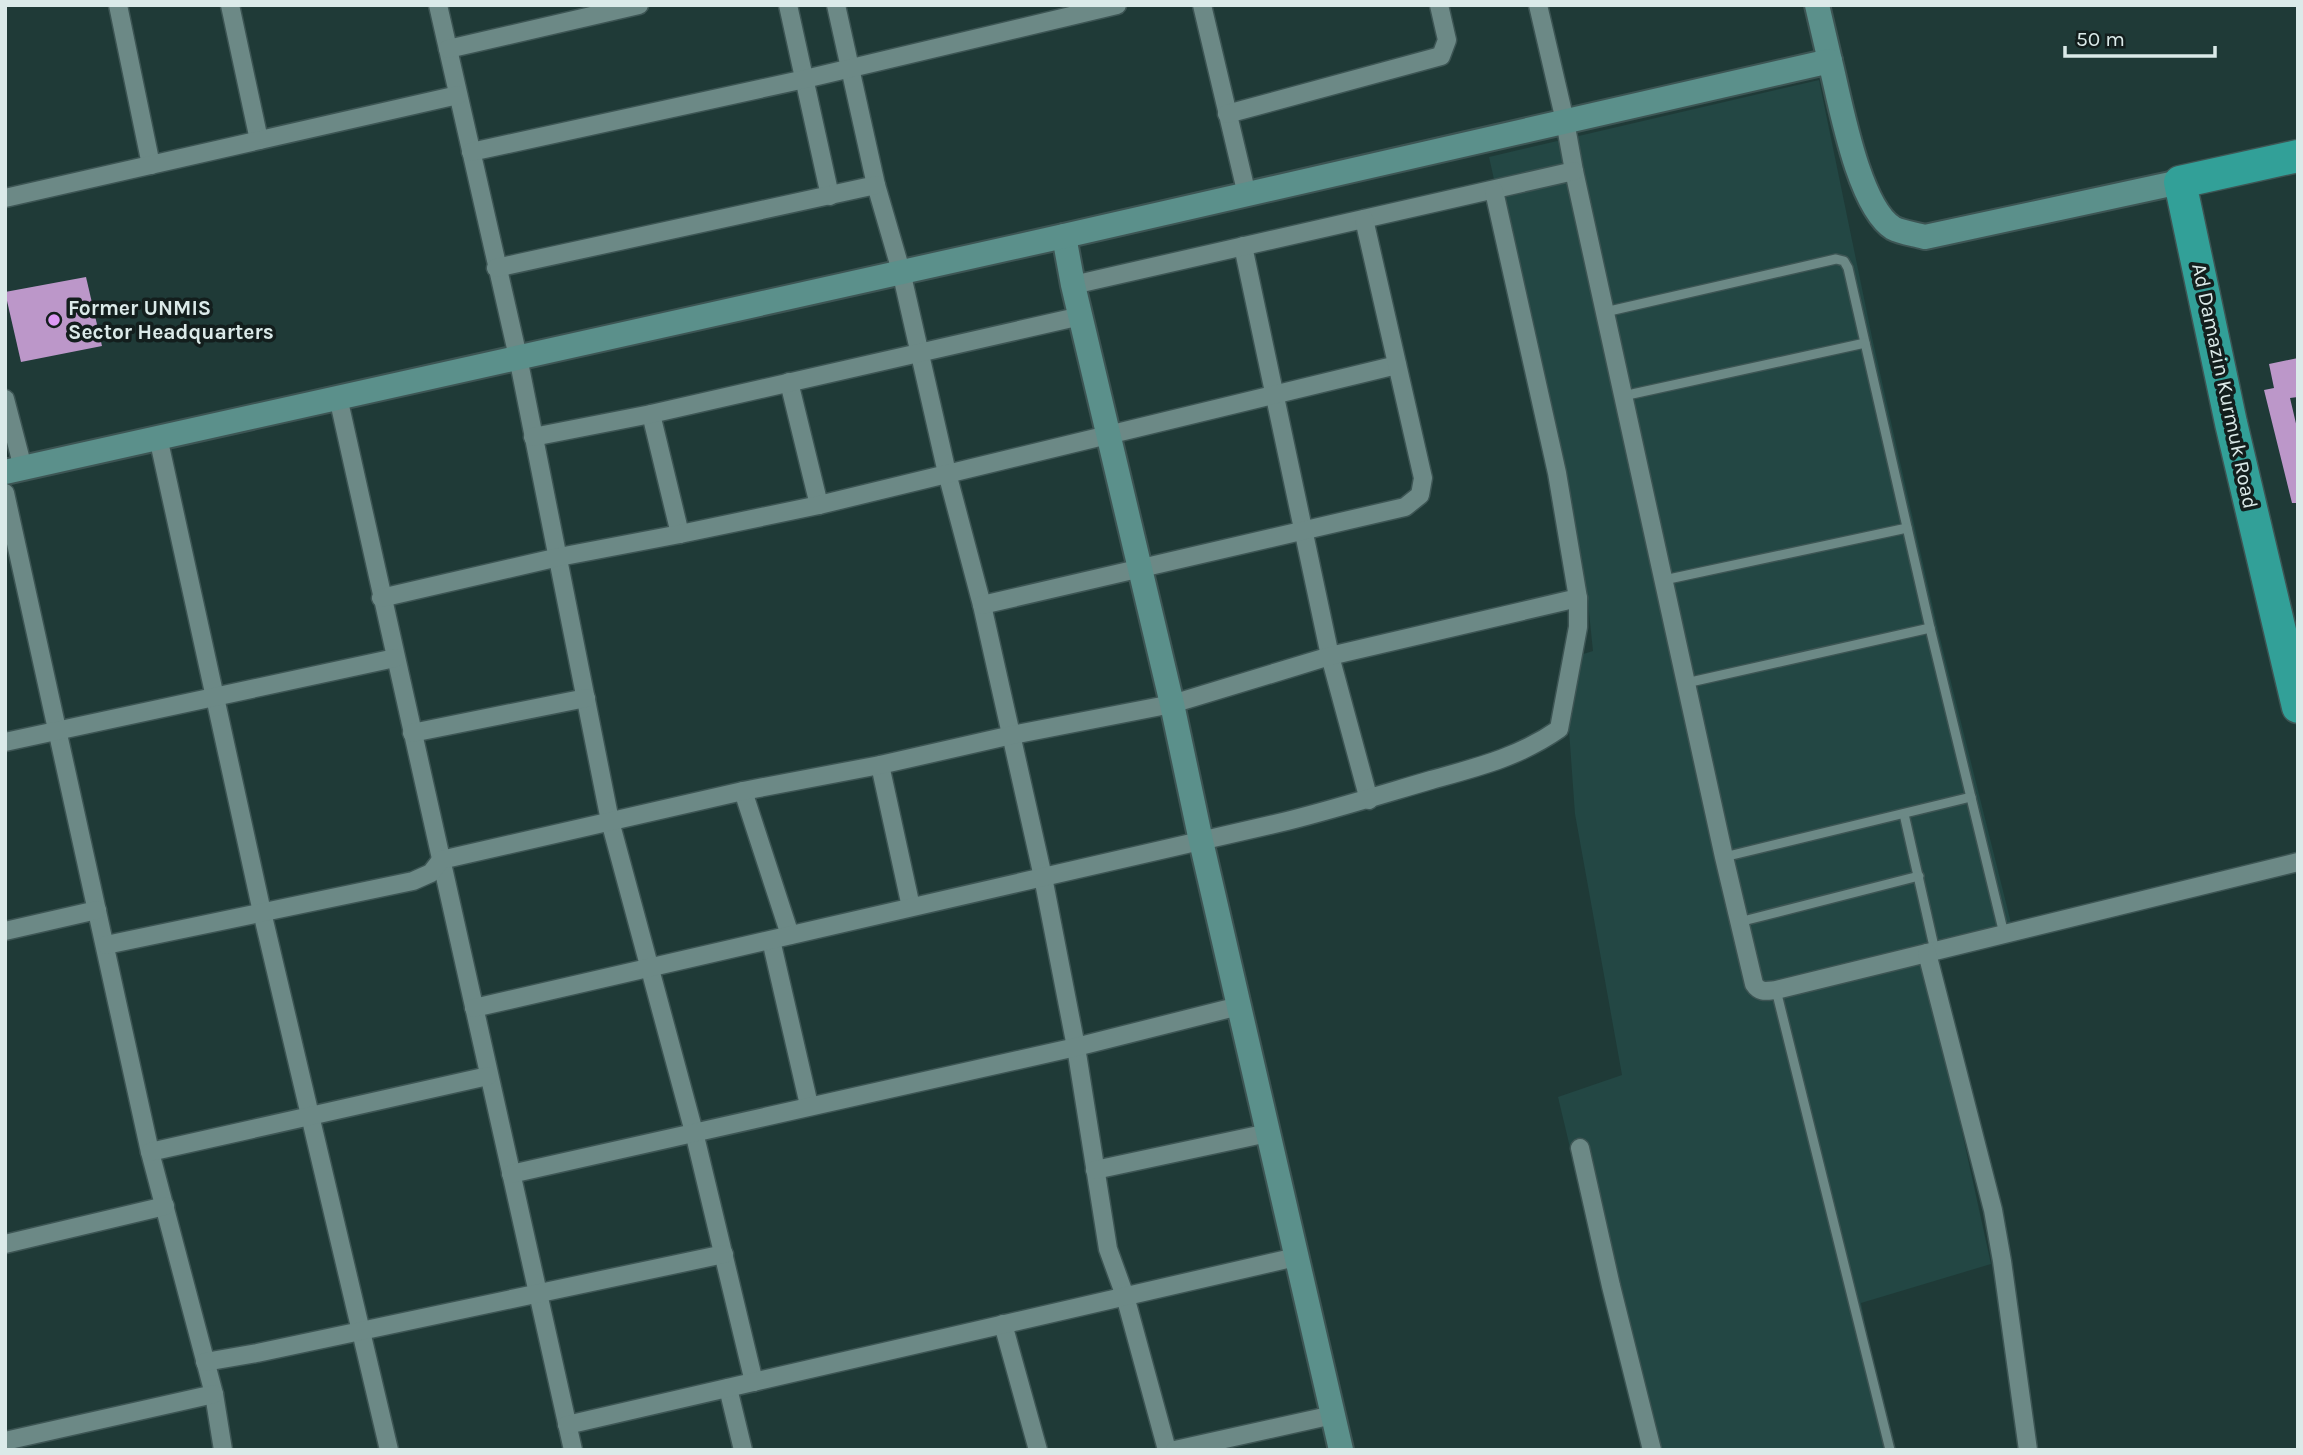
<svg xmlns="http://www.w3.org/2000/svg" width="2303" height="1455" viewBox="0 0 2303 1455" font-family="Karla,sans-serif">
<style>
.built{fill:#234744}
.building{fill:#bc97c9}
.lines{fill:none;stroke-linecap:round;stroke-linejoin:round}
.lane-casing{stroke:#3d5554;stroke-width:12}
.street-casing{stroke:#3d5554;stroke-width:21}
.secondary-casing{stroke:#3d5554;stroke-width:28}
.highway-casing{stroke:#3d5554;stroke-width:35}
.lane{stroke:#6c8986;stroke-width:9}
.street{stroke:#6c8986;stroke-width:18}
.secondary{stroke:#5b908b;stroke-width:24}
.highway{stroke:#32a098;stroke-width:32}
.poi-dot{fill:#dc99f4;stroke:#131e1d;stroke-width:2.5}
.labels{text-anchor:middle;stroke-width:7;stroke-linejoin:round;paint-order:stroke}
.poi-label{font-size:21px;font-weight:bold;fill:#dbeae9;stroke:#131e1d;text-anchor:start}
.street-label{font-size:21px;fill:#dbeae9;stroke:#131e1d}
</style>
<rect width="100%" height="100%" fill="#1f3a37"/>
<!-- built -->
<path class="built" d="M1819,80L1873,342L1937,626L2011,923L1921,945L1991,1264L1861,1303L1889,1450H1642L1558,1097L1622,1075L1575,814L1564,660L1593,651L1587,593L1489,157Z"/>
<!-- building -->
<g class="building">
<path d="M86,277L102,346L21,362L5,292Z"/>
<path d="M2298,358V397L2290,398L2298,432V503H2292L2264,390L2274,388L2269,364Z"/>
</g>
<g class="lines">
<defs>
<g id="lane">
<path d="M1605,312L1836,259L1844,261L1848,268L1930,628L2004,934"/>
<path d="M1623,396L1865,343"/>
<path d="M1664,580L1907,528"/>
<path d="M1686,683L1930,628"/>
<path d="M1904,814L1935,951"/>
<path d="M1724,857L1971,797"/>
<path d="M1739,922L1919,876"/>
<path d="M1776,990L1890,1450"/>
</g>
<g id="street">
<path d="M118,5L151,165"/>
<path d="M230,5L259,140"/>
<path d="M438,5L518,357L610,821L694,1132L754,1382"/>
<path d="M788,5L830,196"/>
<path d="M836,5L876,185L901,271L947,473L982,605L1043,877L1076,1047L1108,1249L1125,1296L1167,1450"/>
<path d="M1202,5L1247,195"/>
<path d="M1538,5L1565,121L1574,171L1724,857L1754,984C1760,993 1766,991 1776,990L2298,862"/>
<path d="M448,49L639,5"/>
<path d="M1227,114L1441,56L1447,40L1439,5"/>
<path d="M471,152L805,79L1117,5"/>
<path d="M5,198L458,95"/>
<path d="M1243,246L1330,656L1369,800"/>
<path d="M496,268L876,185"/>
<path d="M1073,285L1574,171"/>
<path d="M789,382L819,505"/>
<path d="M338,397L573,1450"/>
<path d="M5,399L23,468"/>
<path d="M651,414L680,534"/>
<path d="M158,437L262,912L389,1450"/>
<path d="M533,437L651,414L1081,316"/>
<path d="M5,493L150,1152L214,1394L223,1450"/>
<path d="M381,598L559,557L680,534L819,505L1397,365"/>
<path d="M982,605L1405,507L1420,495L1423,478L1364,219"/>
<path d="M412,733L586,698"/>
<path d="M5,742L395,658"/>
<path d="M880,765L911,907"/>
<path d="M743,791L790,935"/>
<path d="M5,931L97,910"/>
<path d="M771,940L809,1105"/>
<path d="M106,945L413,881L431,873L441,860L743,791L880,765L1012,735L1172,704L1330,656L1578,598"/>
<path d="M1927,953L1993,1210L2002,1261L2028,1450"/>
<path d="M474,1008L1287,821C1335,809 1383,794 1431,780C1478,767 1519,757 1559,729L1578,627V598L1557,473L1494,191"/>
<path d="M1580,1148L1611,1286L1652,1450"/>
<path d="M150,1152L488,1076"/>
<path d="M1095,1170L1268,1133"/>
<path d="M511,1174L1076,1047L1239,1006"/>
<path d="M5,1244L165,1206"/>
<path d="M1003,1324L1038,1450"/>
<path d="M205,1362L257,1353L724,1254"/>
<path d="M728,1388L743,1450"/>
<path d="M567,1425L1296,1257"/>
<path d="M5,1441L214,1394"/>
<path d="M1175,1450L1333,1415"/>
</g>
<g id="secondary">
<path d="M1817,5L1830,61"/>
<path d="M1064,236L1073,285L1172,704L1201,841L1341,1450"/>
<path d="M5,472L1064,236L1830,61C1840,101 1858,206 1893,228C1902,233 1916,234 1925,237L2180,182"/>
</g>
<path id="highway" d="M2298,156L2180,182L2231,423L2298,707"/>
</defs>
<!-- lane casing -->
<use href="#lane" class="lane-casing"/>
<!-- street casing -->
<use href="#street" class="street-casing"/>
<!-- secondary casing -->
<use href="#secondary" class="secondary-casing"/>
<!-- highway casing -->
<use href="#highway" class="highway-casing"/>
<!-- lane -->
<use href="#lane" class="lane"/>
<!-- street -->
<use href="#street" class="street"/>
<!-- secondary -->
<use href="#secondary" class="secondary"/>
<!-- highway -->
<use href="#highway" class="highway"/>
</g>
<!-- markers -->
<circle class="poi-dot" cx="54" cy="320" r="7"/>
<g class="labels">
<!-- poi labels -->
<g class="poi-label">
<text x="68" y="315">Former UNMIS<tspan x="68" dy="24">Sector Headquarters</tspan></text>
</g>
<!-- street labels -->
<g class="street-label">
<text transform="translate(2225 386) rotate(78)" y="7">Ad Damazin Kurmuk Road</text>
</g>
</g>
<!-- border -->
<rect width="2303" height="1455" fill="none" stroke="#dbeae9" stroke-width="14"/>
<!-- scale -->
<path d="M2065 46v10h150v-10" fill="none" stroke="#dbeae9" stroke-width="3.5"/>
<text x="2076" y="46" font-size="21" fill="#dbeae9" stroke="#131e1d" stroke-width="5" paint-order="stroke">50 m</text>
</svg>
